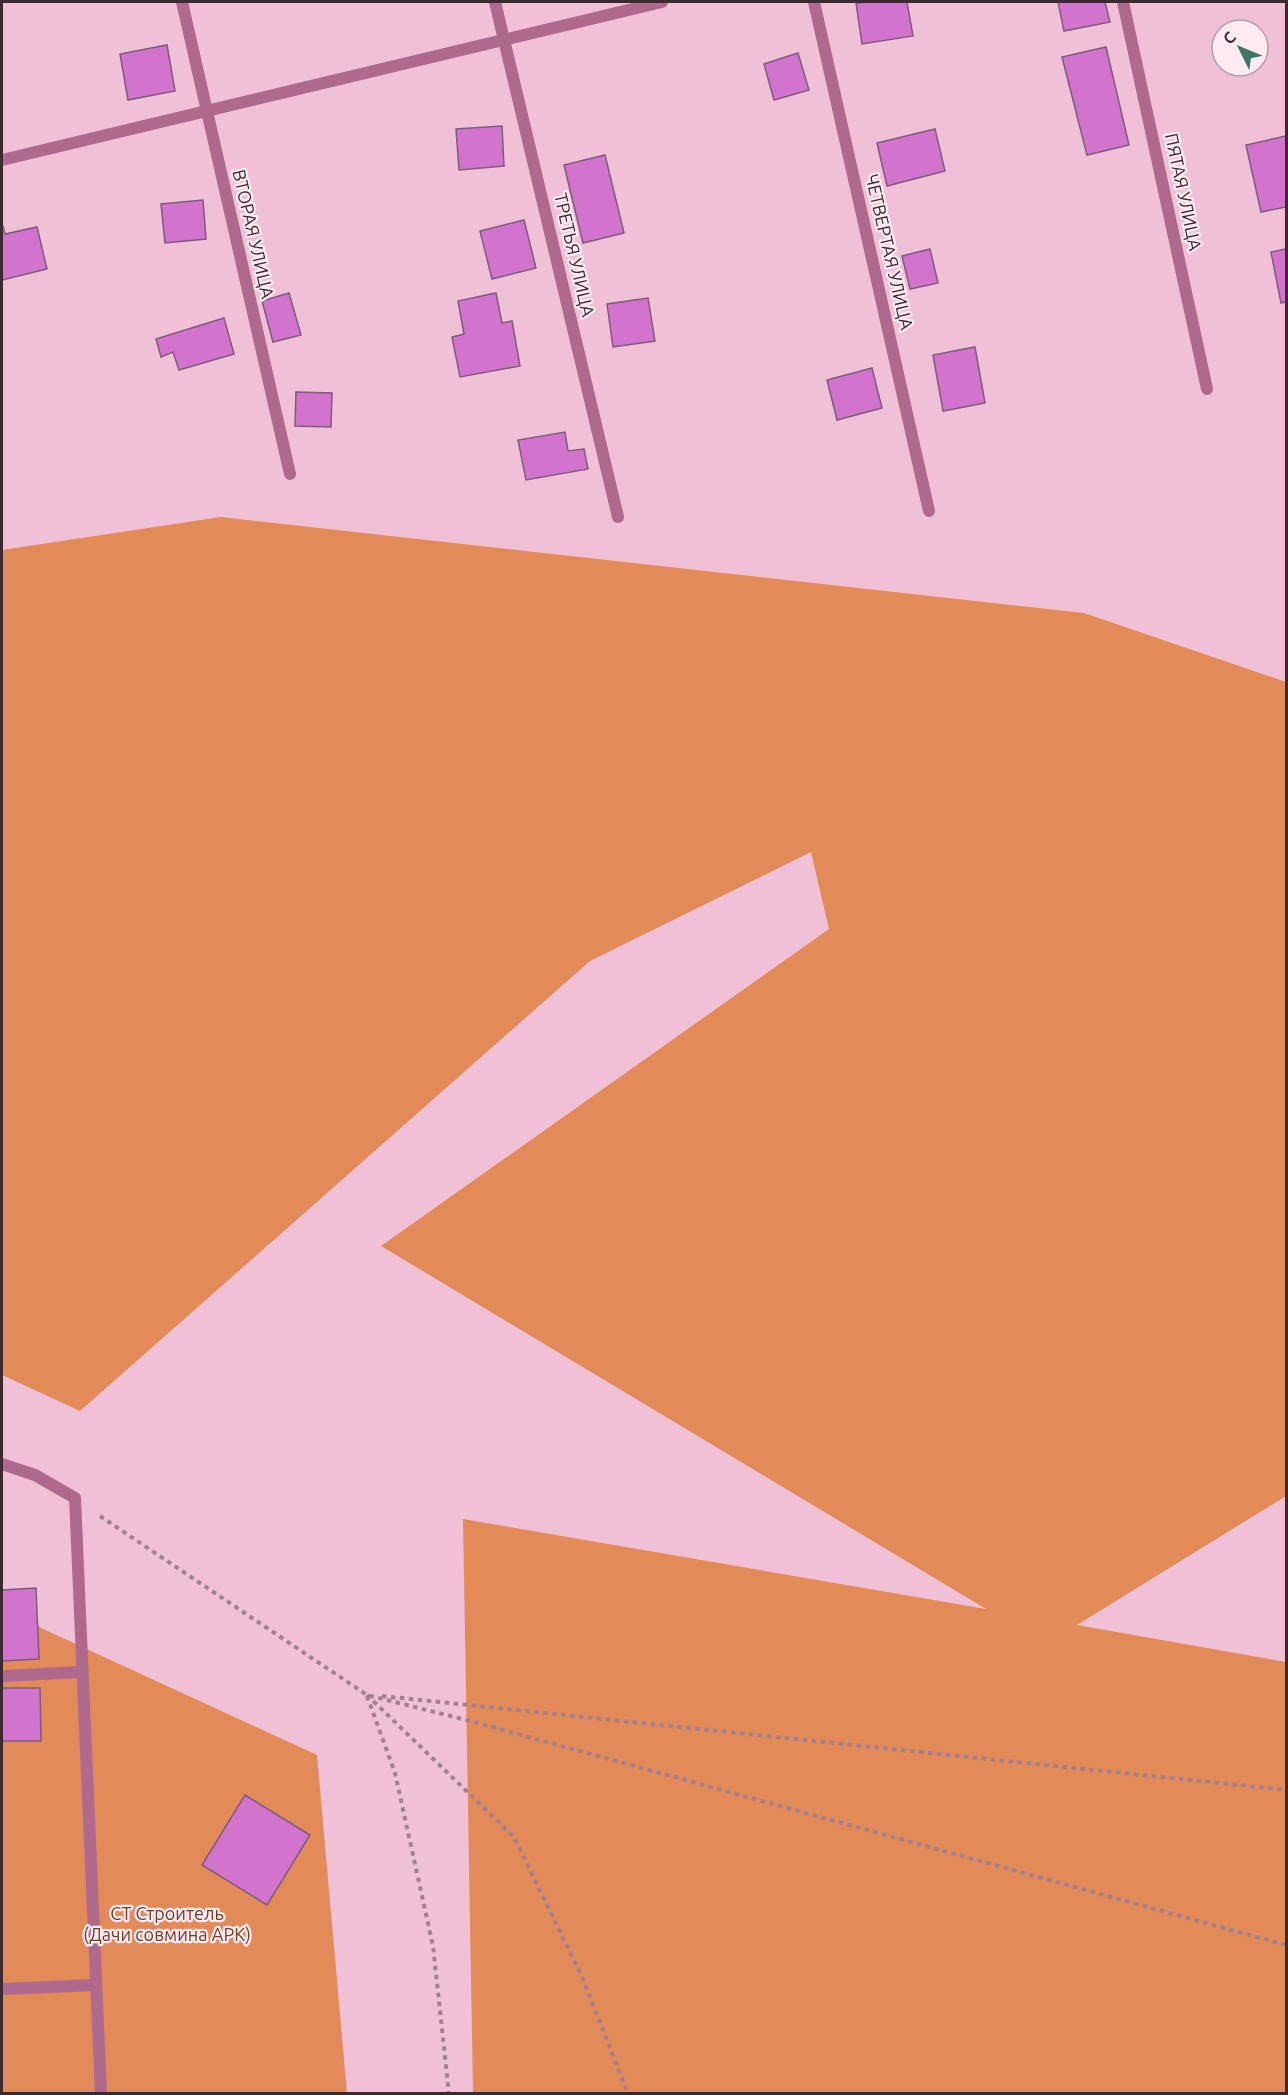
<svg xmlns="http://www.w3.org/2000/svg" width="1288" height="2095" viewBox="0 0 1288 2095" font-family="Ubuntu,sans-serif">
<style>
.green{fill:#e38a59}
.building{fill:#d274cd;stroke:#7c5c79;stroke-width:1.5}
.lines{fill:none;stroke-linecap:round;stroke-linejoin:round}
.path{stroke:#a38090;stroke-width:4;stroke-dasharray:4.5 4.5;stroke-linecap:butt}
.street{stroke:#ae698c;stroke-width:12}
.labels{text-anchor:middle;stroke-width:4.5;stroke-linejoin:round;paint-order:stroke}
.street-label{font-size:18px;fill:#3c2a33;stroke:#feeaf3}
.park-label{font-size:18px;fill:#6c3e23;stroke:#feeaf3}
</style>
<rect width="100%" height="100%" fill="#efc0d6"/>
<!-- green -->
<g class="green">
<path d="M221,517L1084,613L1286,682V1496L1077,1625L1286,1662V2093H473L463,1519L986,1609L381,1246L829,929L811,852L590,961L80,1411L2,1375V550Z"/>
<path d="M2,1594L41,1628L317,1755L347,2093H2Z"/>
</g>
<!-- building -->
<g class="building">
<path d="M866,2H907L913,36L862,44L856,3Z"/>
<path d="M1058,2H1105L1110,22L1064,31Z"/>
<path d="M167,45L175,91L128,100L120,54Z"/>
<path d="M1106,47L1129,145L1087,155L1062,57Z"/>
<path d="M798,53L809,90L774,100L764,64Z"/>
<path d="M502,126L504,166L459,170L456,129Z"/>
<path d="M935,129L945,171L887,186L877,143Z"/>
<path d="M1286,136V207L1261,212L1246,145Z"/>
<path d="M605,155L624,233L583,243L564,165Z"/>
<path d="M203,200L206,239L165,243L161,204Z"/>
<path d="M524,220L536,268L492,279L480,231Z"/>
<path d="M2,226H3L5,234L37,227L47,269L2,280Z"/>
<path d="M930,249L938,283L910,289L902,256Z"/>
<path d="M1286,249V302L1281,303L1271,252Z"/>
<path d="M289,293L301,335L273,342L262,301Z"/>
<path d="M496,293L502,323L512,321L520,366L460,377L452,337L464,334L458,301Z"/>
<path d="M648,298L655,341L613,347L607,304Z"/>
<path d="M224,318L234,354L179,370L173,352L161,357L156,339Z"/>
<path d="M975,347L985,403L943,411L933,355Z"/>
<path d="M872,368L882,408L837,420L827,380Z"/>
<path d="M296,392L332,393L331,427L295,426Z"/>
<path d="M565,432L568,451L584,449L588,469L526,480L518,440Z"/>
<path d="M36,1588L39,1659L2,1661V1590Z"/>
<path d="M2,1688H40L41,1741H2Z"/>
<path d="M245,1795L310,1835L267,1905L202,1865Z"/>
</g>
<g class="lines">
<!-- path -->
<g class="path">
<path d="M100,1516L367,1695L478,1723L1286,1945"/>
<path d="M367,1695L514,1837L583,1979L628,2094"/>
<path d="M367,1696L395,1773L433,1946L449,2094"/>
<path d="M382,1696L1286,1790"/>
</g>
<!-- street -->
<g class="street">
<path d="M182,2L290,474"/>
<path d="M495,2L618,517"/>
<path d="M814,2L929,511"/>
<path d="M1123,2L1207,389"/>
<path d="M2,160L662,2"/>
<path d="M2,1464L35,1475L75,1498L101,2094"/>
<path d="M2,1676L81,1672"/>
<path d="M2,1989L96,1985"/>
</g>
</g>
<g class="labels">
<!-- street labels -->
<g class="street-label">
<text transform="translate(1183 192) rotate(78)" y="6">ПЯТАЯ УЛИЦА</text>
<text transform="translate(253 234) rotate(77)" y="6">ВТОРАЯ УЛИЦА</text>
<text transform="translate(889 252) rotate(77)" y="6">ЧЕТВЕРТАЯ УЛИЦА</text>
<text transform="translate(574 255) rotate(77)" y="6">ТРЕТЬЯ УЛИЦА</text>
</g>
<!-- park labels -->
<g class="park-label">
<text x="167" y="1920">СТ Строитель<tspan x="167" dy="21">(Дачи совмина АРК)</tspan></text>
</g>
</g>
<!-- border -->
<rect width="1288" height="2095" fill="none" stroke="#3c2a33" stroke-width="6"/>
<!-- north arrow -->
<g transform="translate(1240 48) rotate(313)"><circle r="28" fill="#feeaf3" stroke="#b09da6" stroke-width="1.5"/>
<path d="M0-4.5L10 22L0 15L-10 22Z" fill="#3b7863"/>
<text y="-9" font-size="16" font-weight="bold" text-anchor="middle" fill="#3c2a33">С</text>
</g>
</svg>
